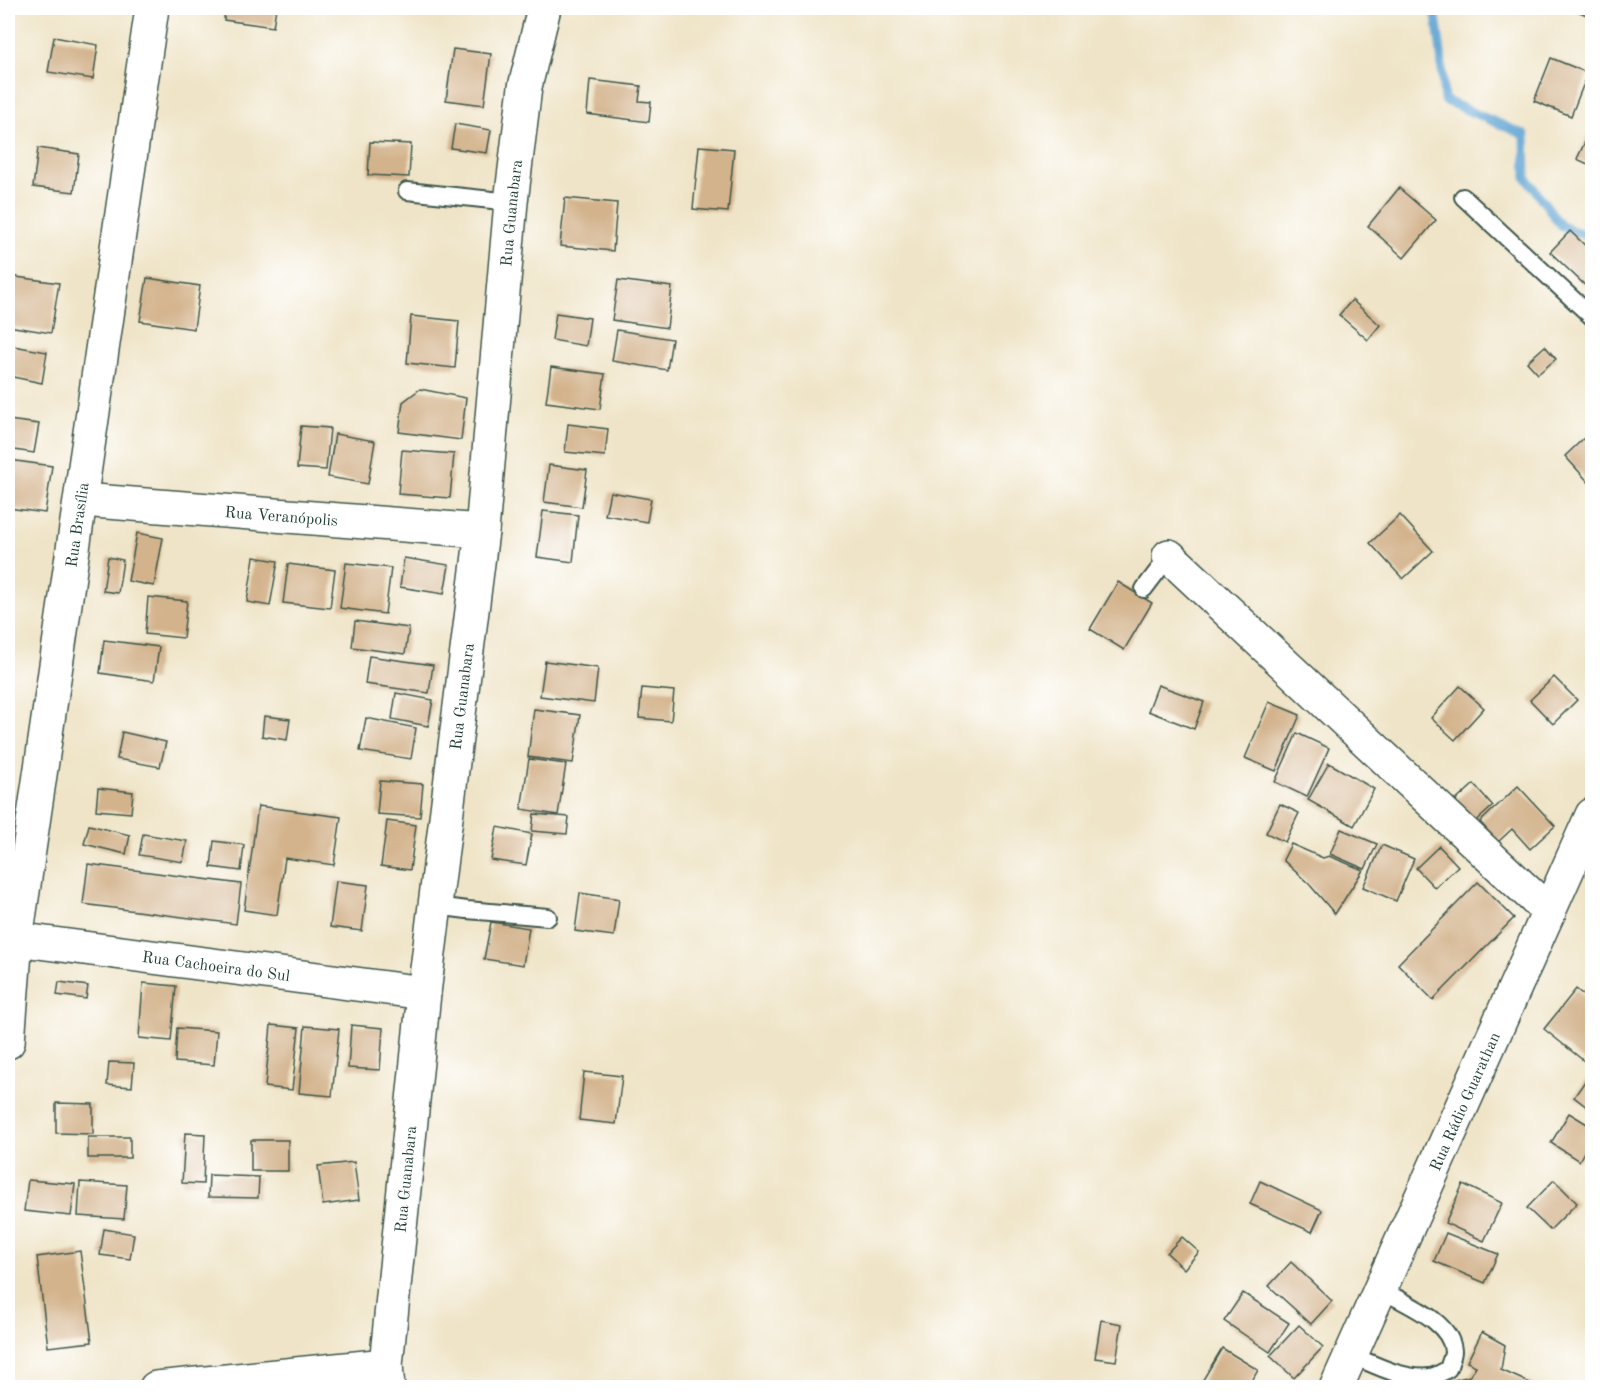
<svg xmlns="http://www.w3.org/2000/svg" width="1600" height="1395" viewBox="0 0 1600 1395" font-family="'Old Standard TT',serif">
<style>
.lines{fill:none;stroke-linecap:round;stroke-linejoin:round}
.stream{stroke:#5ba2d1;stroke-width:9}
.building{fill:#d3b38c}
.lane-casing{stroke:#3e564a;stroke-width:20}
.street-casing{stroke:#3e564a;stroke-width:36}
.lane{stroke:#fff;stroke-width:16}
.street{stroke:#fff;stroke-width:33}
.labels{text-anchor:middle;stroke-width:6;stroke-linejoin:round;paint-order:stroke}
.street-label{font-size:16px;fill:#1f3d34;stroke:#fff}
</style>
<rect width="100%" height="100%" fill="#fff"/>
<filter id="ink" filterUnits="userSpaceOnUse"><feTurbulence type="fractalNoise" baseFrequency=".0167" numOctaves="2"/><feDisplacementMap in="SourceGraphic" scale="12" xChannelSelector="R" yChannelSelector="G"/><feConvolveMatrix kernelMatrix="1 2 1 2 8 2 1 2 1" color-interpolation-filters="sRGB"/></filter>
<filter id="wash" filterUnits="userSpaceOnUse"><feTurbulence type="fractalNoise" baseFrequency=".008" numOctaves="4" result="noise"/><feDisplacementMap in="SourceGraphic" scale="24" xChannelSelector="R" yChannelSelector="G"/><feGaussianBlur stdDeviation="1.35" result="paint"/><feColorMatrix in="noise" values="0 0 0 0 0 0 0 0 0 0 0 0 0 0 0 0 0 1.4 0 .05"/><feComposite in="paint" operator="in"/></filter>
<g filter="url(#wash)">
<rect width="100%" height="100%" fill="#efe4c7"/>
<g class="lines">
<!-- stream -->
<path class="stream" d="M1435,8L1441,53L1444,100L1525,135L1526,177L1561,226L1592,238"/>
</g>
<g id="blocks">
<!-- building -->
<g class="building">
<path d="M225,8H276L273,27L224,20Z"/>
<path d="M1571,8H1592V14L1591,17Z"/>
<path d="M54,37L98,45L93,79L48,72Z"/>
<path d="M453,49L491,54L484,105L446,100Z"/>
<path d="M1551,58L1588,73L1571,116L1534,101Z"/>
<path d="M590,80L641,86L639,101L651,102L649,122L587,114Z"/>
<path d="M455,124L491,130L487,153L451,148Z"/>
<path d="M1592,127V166L1577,159Z"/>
<path d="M370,142L411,144L409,177L368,175Z"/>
<path d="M699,146L734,149L728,212L693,209Z"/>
<path d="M38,148L79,154L74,192L33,187Z"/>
<path d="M1399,188L1436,220L1404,258L1368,226Z"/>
<path d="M565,198L617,203L613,251L560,246Z"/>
<path d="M1570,231L1592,252L1591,291L1550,252Z"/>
<path d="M9,276L59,283L51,333L8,326Z"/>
<path d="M147,278L200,286L194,329L140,321Z"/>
<path d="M618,280L672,287L667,328L612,320Z"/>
<path d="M1352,300L1380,325L1368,340L1339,315Z"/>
<path d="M556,313L590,318L586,346L552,340Z"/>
<path d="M411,316L459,321L455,368L407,363Z"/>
<path d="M617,330L672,339L667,370L612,361Z"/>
<path d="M8,345L47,352L42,383L8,376Z"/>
<path d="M1545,346L1556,359L1538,374L1527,362Z"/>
<path d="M551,367L605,374L600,409L546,402Z"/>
<path d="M420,389L466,398L461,440L399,432L403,402Z"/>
<path d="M8,420L39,424L34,453L8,449Z"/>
<path d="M568,424L608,429L605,456L565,452Z"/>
<path d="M301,426L330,428L326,470L297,468Z"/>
<path d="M335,434L375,441L368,484L328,477Z"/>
<path d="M1584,438L1592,448V486L1565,456Z"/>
<path d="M402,450L454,454L450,498L398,494Z"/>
<path d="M9,460L52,466L45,513L8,508Z"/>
<path d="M549,465L587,470L582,507L544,502Z"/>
<path d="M610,492L651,499L647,522L605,515Z"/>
<path d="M543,511L578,515L573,562L537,557Z"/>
<path d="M1400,515L1433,551L1403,579L1370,543Z"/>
<path d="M137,533L163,538L154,586L128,581Z"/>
<path d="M108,557L123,560L118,593L103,591Z"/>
<path d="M254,557L278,561L270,606L247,602Z"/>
<path d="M404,558L449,565L444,594L400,587Z"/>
<path d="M346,563L391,568L385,614L340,608Z"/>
<path d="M288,564L335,570L330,608L283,603Z"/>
<path d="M1118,582L1152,603L1124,650L1090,629Z"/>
<path d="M148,597L187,601L183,638L145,634Z"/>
<path d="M355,621L409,628L405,654L352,647Z"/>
<path d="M104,640L159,647L154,681L100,673Z"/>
<path d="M369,656L433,665L429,693L365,684Z"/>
<path d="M545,661L598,668L594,703L540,696Z"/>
<path d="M1554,677L1577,700L1553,724L1530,700Z"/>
<path d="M1158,685L1204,702L1194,729L1148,711Z"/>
<path d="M1460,686L1484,708L1455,740L1431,718Z"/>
<path d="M642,688L674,691L671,721L639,718Z"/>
<path d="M396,693L433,700L428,726L392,719Z"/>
<path d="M1269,702L1300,715L1276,771L1245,758Z"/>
<path d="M534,709L580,715L573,763L528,757Z"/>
<path d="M264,716L290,719L287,740L262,736Z"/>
<path d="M366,718L416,728L411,759L360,751Z"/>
<path d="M122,732L166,742L160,767L117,759Z"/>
<path d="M1297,733L1329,748L1307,797L1275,782Z"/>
<path d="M529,759L566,764L558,815L521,809Z"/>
<path d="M1329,763L1374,789L1354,826L1308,800Z"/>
<path d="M380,781L423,784L420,817L377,814Z"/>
<path d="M1474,784L1493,806L1472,825L1453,803Z"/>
<path d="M1518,786L1555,826L1530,849L1512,829L1498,842L1480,822Z"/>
<path d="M98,788L133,792L131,813L96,810Z"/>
<path d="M1280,804L1299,813L1285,842L1266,833Z"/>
<path d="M258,806L341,817L334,865L285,858L277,915L244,910Z"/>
<path d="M534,814L569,817L567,834L532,831Z"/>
<path d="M387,821L416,825L410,870L381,866Z"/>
<path d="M89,825L130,835L126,854L84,844Z"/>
<path d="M497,827L532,834L526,865L491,860Z"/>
<path d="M1341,829L1377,844L1365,869L1330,854Z"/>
<path d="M143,834L187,841L183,862L139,855Z"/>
<path d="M214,841L244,845L241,871L211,867Z"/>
<path d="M1291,844L1323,858L1329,856L1363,870L1335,914L1309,884L1283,860Z"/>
<path d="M1382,845L1414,859L1396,901L1363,887Z"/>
<path d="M1439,846L1458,866L1435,888L1416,868Z"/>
<path d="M88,864L241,884L236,924L83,904Z"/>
<path d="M336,881L368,885L362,931L330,927Z"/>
<path d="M1478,882L1514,918L1433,1000L1398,964Z"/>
<path d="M580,893L619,899L614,936L575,931Z"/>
<path d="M491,922L529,928L523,965L484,959Z"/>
<path d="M59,982L88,986L86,999L57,995Z"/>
<path d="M143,983L176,986L171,1041L139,1038Z"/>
<path d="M1576,989L1592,1002V1050L1584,1061L1544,1029Z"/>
<path d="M271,1025L299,1028L292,1090L265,1087Z"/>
<path d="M351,1025L383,1028L380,1070L348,1068Z"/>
<path d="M305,1026L339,1029L332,1096L299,1093Z"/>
<path d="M177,1028L217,1031L214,1065L175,1062Z"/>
<path d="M109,1062L134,1063L132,1087L107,1085Z"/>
<path d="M1592,1071V1111L1574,1097Z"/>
<path d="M584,1072L622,1076L616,1124L579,1120Z"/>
<path d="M56,1103L93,1104V1134L56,1133Z"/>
<path d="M1569,1113L1592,1127V1155L1585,1150L1579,1161L1551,1143Z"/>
<path d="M185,1133L205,1134L203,1184L182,1183Z"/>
<rect x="88" y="1137" width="42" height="21"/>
<rect x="251" y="1140" width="37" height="31"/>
<path d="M354,1162L359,1200L323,1205L318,1166Z"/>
<path d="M209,1175L259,1177L258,1198L208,1197Z"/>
<path d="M28,1180L75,1184L71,1216L24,1211Z"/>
<path d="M1554,1180L1577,1203L1550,1230L1527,1208Z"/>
<path d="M1260,1181L1322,1210L1312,1232L1250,1204Z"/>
<path d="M80,1182L127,1185L124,1219L78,1216Z"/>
<path d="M1463,1184L1502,1203L1484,1241L1445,1223Z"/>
<path d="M104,1229L134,1234L130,1259L100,1255Z"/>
<path d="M1446,1233L1498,1254L1485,1283L1434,1261Z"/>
<path d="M1182,1237L1199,1252L1184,1269L1167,1253Z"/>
<path d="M80,1251L92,1342L48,1347L37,1257Z"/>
<path d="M1291,1262L1332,1301L1311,1324L1269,1286Z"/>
<path d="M1243,1293L1289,1323L1270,1352L1224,1321Z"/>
<path d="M1101,1320L1122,1324L1116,1361L1095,1358Z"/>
<path d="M1299,1325L1323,1347L1294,1378L1270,1356Z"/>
<path d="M1482,1332L1505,1345L1501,1370L1541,1388H1447L1451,1381L1470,1376L1476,1366L1467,1362Z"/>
<path d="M1222,1348L1258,1370L1248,1388H1198Z"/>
</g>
</g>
</g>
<g filter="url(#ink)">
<use href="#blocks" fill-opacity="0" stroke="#3e564a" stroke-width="1.5"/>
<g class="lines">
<defs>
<g id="lane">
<path d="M407,191L511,202"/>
<path d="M1463,197L1592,317"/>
<path d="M1144,589L1169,556"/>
<path d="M436,906L467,910L548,917"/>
<path d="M1351,1355C1376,1365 1402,1380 1430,1377C1436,1376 1443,1372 1448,1369C1450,1363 1453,1356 1453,1351C1451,1320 1403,1303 1380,1289"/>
</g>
<g id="street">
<path id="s1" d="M81,500L482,531"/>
<path d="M1169,556L1549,912"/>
<path id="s2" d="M8,938L424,993"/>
<path id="s3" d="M8,1042L16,939L152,8"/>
<path d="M156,1388L386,1365"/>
<path id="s4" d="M388,1388L386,1365L424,993L482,531L511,202L525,87L544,8"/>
<path id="s5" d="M1336,1388L1592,815"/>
</g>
</defs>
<!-- lane casing -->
<use href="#lane" class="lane-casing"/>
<!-- street casing -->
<use href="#street" class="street-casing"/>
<!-- lane -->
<use href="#lane" class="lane"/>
<!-- street -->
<use href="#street" class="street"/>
</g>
</g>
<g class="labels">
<!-- street labels -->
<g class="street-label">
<text dy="6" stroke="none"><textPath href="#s4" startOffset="1182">Rua Guanabara</textPath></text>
<text dy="6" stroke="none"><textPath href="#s1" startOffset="201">Rua Veranópolis</textPath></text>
<text dy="6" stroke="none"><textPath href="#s3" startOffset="522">Rua Brasília</textPath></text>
<text dy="6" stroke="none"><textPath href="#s4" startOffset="696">Rua Guanabara</textPath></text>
<text dy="6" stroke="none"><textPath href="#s2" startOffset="210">Rua Cachoeira do Sul</textPath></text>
<text dy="6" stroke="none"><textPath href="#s5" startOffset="314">Rua Rádio Guarathan</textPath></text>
<text dy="6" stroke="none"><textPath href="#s4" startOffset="210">Rua Guanabara</textPath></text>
</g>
</g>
<!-- margin -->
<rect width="1600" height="1395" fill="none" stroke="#fff" stroke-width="30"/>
</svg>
